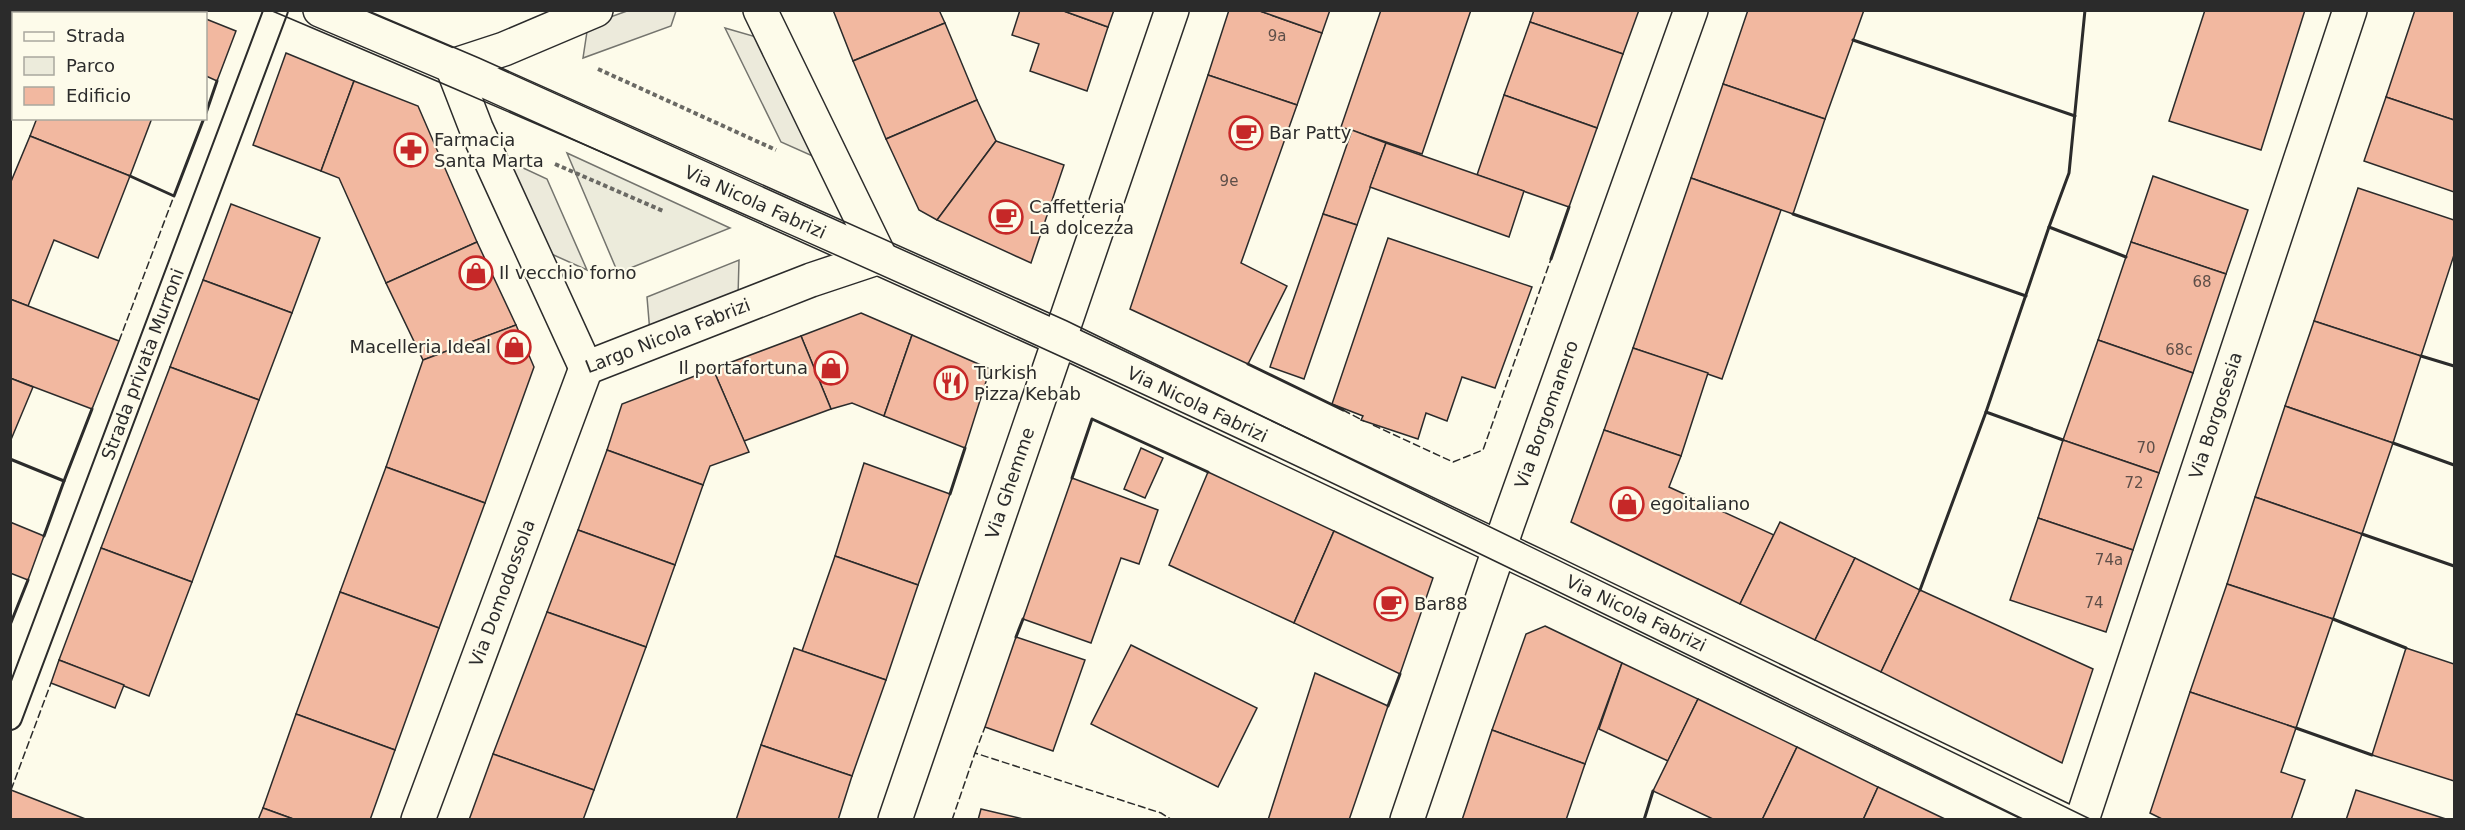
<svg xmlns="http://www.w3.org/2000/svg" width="2465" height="830" viewBox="0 0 2465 830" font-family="'DejaVu Sans',sans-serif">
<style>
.green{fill:#ecebdb;stroke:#74746e;stroke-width:1.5}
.parking{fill:#eceadb;stroke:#74746e;stroke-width:1.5}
.building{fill:#f2b8a0;stroke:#2b2b2b;stroke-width:1.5}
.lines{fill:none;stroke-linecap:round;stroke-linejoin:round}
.lane-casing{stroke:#2b2b2b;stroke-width:26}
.street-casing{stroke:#2b2b2b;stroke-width:36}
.path{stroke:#6a6964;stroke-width:4;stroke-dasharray:4.5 3;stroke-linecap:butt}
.lane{stroke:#fdfbea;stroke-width:22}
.street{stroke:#fdfbea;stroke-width:33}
.tram{stroke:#2b2b2b;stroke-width:1.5}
.fence{stroke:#2b2b2b;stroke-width:1.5;stroke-dasharray:8 3;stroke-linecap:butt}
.wall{stroke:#2b2b2b;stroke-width:3}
.labels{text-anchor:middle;stroke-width:4.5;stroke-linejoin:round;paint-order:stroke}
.number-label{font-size:15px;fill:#5d4e48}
.poi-label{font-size:18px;fill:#2b2b2b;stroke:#fdfbea;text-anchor:start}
.street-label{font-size:18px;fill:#2b2b2b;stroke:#fdfbea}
</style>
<rect width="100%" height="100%" fill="#fdfbea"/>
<!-- green -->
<path class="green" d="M567,153L730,228L618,273Z"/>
<!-- parking -->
<g class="parking">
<path d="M627,11H676L671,26L583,58L588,25Z"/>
<path d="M725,28L770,41L826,162L781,142Z"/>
<path d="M504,159L547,179L587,270L547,252Z"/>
<path d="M739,260L738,297L650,333L647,297Z"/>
</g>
<!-- building -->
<g class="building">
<path d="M81,10H181L180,14H80Z"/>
<path d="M833,10H939L945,23L853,61Z"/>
<path d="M1020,10H1061L1108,27L1087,91L1030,71L1039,44L1012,35Z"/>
<path d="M1061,10H1114L1108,27Z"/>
<path d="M1229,10H1257L1322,33L1297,105L1208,75Z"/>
<path d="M1257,10H1330L1322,33Z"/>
<path d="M1381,10H1471L1422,154L1341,127Z"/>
<path d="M1534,10H1639L1623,54L1530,22Z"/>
<path d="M1748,10H1864L1825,119L1723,84Z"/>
<path d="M2205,10H2305L2261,150L2169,121Z"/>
<path d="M2415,10L2454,11V120L2386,97Z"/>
<path d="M206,19L236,31L217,81L206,76Z"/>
<path d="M1530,22L1623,54L1597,128L1504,95Z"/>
<path d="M945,23L977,100L886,139L853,61Z"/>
<path d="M286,53L354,81L321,171L253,145Z"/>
<path d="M1208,75L1297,105L1241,263L1287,286L1248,364L1130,309Z"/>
<path d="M354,81L418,106L477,242L386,283L339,178L321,171Z"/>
<path d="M1723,84L1825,119L1793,214L1691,178Z"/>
<path d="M1504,95L1597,128L1569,207L1477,175Z"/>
<path d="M2386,97L2454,120V192L2364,161Z"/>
<path d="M977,100L996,141L937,220L919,210L886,139Z"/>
<path d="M37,118H152L130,176L30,136Z"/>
<path d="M1352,130L1386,143L1357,225L1323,214Z"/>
<path d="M30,136L130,176L98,258L54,240L28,306L10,299V184Z"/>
<path d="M996,141L1064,165L1031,263L937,220Z"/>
<path d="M1386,143L1524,191L1509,237L1370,187Z"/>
<path d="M2153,176L2248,210L2226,274L2131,242Z"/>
<path d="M1691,178L1781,210L1722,379L1633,348Z"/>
<path d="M2358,188L2454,220V255L2421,356L2314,321Z"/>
<path d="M231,204L320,238L292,313L203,280Z"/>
<path d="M1323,214L1357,225L1304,379L1270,367Z"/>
<path d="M1388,238L1532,287L1495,388L1462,377L1447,421L1426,413L1418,439L1361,420L1363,416L1332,404Z"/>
<path d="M477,242L516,325L423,360L386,283Z"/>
<path d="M2131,242L2226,274L2193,373L2098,340Z"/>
<path d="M203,280L292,313L259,400L170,367Z"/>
<path d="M10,299L119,341L92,409L10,378Z"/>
<path d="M861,313L912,335L884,416L852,403L831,409L801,336Z"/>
<path d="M2314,321L2421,356L2393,443L2285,406Z"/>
<path d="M516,325L534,367L485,503L386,467L423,360Z"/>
<path d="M912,335L990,369L965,448L884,416Z"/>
<path d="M801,336L831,409L744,441L713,369Z"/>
<path d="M2098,340L2193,373L2159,473L2063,440Z"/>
<path d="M1633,348L1708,373L1681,456L1604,430Z"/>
<path d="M170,367L259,400L192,582L101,548Z"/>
<path d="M713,369L749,452L710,466L703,485L607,450L622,404Z"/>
<path d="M10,378L33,387L10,442Z"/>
<path d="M2285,406L2393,443L2362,534L2255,497Z"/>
<path d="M1604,430L1681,456L1669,487L1774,535L1740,604L1571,522Z"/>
<path d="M2063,440L2159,473L2133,550L2038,518Z"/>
<path d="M1141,448L1163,458L1145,498L1124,489Z"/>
<path d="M607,450L703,485L675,565L578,530Z"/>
<path d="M864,463L950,494L918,585L835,556Z"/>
<path d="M386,467L485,503L439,628L340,592Z"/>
<path d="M1208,472L1334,531L1294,623L1169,565Z"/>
<path d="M1072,478L1158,510L1139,564L1121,558L1091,643L1023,619Z"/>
<path d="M2255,497L2362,534L2333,619L2227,584Z"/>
<path d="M2038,518L2133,550L2106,632L2010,600Z"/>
<path d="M10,522L44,536L28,580L10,573Z"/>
<path d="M1780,522L1855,558L1815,640L1740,604Z"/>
<path d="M578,530L675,565L646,647L547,612Z"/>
<path d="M1334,531L1433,578L1400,674L1294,623Z"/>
<path d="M101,548L192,582L149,696L59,660Z"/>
<path d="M835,556L918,585L886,680L802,651Z"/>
<path d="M1855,558L1920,590L1881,672L1815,640Z"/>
<path d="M2227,584L2333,619L2296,728L2190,692Z"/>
<path d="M1920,590L2093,669L2062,763L1881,672Z"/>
<path d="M340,592L439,628L395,750L296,714Z"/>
<path d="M547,612L646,647L594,790L493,754Z"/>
<path d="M1545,626L1622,663L1585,764L1492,730L1526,634Z"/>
<path d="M1016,637L1085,660L1053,751L985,727Z"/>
<path d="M1131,645L1257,708L1218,787L1091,724Z"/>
<path d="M794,648L886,680L852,776L761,745Z"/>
<path d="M2406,648L2454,664V781L2372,755Z"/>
<path d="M59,660L124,685L115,708L51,683Z"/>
<path d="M1622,663L1698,699L1668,761L1599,729Z"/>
<path d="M1315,673L1388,706L1349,820H1268Z"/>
<path d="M2190,692L2296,728L2281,772L2305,780L2291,820H2164L2150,813Z"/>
<path d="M1698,699L1797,747L1762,820H1715L1653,791Z"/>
<path d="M296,714L395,750L370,820H296L263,808Z"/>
<path d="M1492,730L1585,764L1566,820H1462Z"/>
<path d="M761,745L852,776L838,820H736Z"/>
<path d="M1797,747L1878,787L1863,820H1762Z"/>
<path d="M493,754L594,790L583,820H469Z"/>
<path d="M1878,787L1947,820H1863Z"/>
<path d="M11,790L88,820H10Z"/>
<path d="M2356,790L2449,820H2346Z"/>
<path d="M263,808L296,820H258Z"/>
<path d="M981,809L1027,820H978Z"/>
</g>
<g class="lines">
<defs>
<g id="lane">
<path id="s1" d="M10,718L276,10"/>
</g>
<g id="street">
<path id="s2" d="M320,10L452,66L1061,340L1550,572L2063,820"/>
<path id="s3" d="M596,10L504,49L452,66L476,128L586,368L811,280L880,257L760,10"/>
<path d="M10,36L14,29"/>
<path id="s4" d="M418,820L586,368"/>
<path id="s5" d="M895,820L1172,10"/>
<path id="s6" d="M1407,820L1508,523L1691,10"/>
<path id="s7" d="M2082,820L2350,10"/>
</g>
</defs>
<!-- lane casing -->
<use href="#lane" class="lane-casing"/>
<!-- street casing -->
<use href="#street" class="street-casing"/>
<!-- path -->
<g class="path">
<path d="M598,69L776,150"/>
<path d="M555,164L663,211"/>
</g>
<!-- lane -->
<use href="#lane" class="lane"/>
<!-- street -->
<use href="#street" class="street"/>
<!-- tram -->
<g class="tram">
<path d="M270,10C532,121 794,234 1053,353C1380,502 1702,662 2025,820"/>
<path d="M366,10L479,58L1067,321L2092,820"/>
</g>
<!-- fence -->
<g class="fence">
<path d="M119,341L174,196"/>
<path d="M1343,410L1364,421"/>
<path d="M1373,425L1453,462L1483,450L1551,259"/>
<path d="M975,753L985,727"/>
<path d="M11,790L51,683"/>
<path d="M952,820L975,753L1161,813L1172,820"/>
</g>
<!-- wall -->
<g class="wall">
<path d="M2085,10L2069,173L2049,227L2126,257"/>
<path d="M1853,40L2075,116"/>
<path d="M206,113L217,81"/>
<path d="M130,176L174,196L204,118"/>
<path d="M1793,214L2026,296"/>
<path d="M2049,227L1986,412L2063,440"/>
<path d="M1551,259L1569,207"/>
<path d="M2421,356L2454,366"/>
<path d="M1248,364L1343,410"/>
<path d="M2393,443L2454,465"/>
<path d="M10,459L64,481L92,409"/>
<path d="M1072,478L1092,419L1208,472"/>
<path d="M950,494L965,448"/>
<path d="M2362,534L2454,566"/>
<path d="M44,536L64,481"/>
<path d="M1920,590L1986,412"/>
<path d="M2333,619L2406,648"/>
<path d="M10,625L28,580"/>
<path d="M1016,637L1023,619"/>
<path d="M1388,706L1400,674"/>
<path d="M2296,728L2372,755"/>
<path d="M1644,820L1653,791"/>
</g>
</g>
<!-- icons -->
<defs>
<symbol id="cafe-ring" viewBox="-11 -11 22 22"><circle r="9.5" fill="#fdfbea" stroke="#c62828" stroke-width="1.5"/><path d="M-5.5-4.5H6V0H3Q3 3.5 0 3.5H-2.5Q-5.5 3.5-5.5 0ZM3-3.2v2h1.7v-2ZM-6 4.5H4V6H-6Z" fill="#c62828"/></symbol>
<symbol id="pharmacy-ring" viewBox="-11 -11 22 22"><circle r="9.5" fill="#fdfbea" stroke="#c62828" stroke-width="1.5"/><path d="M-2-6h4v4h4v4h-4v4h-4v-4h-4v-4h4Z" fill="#c62828"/></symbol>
<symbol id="shop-ring" viewBox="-11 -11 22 22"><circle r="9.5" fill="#fdfbea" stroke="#c62828" stroke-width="1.5"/><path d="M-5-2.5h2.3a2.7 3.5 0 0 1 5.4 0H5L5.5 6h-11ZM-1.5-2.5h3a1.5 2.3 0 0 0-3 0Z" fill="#c62828"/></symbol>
<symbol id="restaurant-ring" viewBox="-11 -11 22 22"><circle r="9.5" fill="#fdfbea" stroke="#c62828" stroke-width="1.5"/><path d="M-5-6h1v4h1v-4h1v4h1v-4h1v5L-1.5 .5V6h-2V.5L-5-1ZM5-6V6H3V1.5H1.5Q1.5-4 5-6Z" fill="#c62828"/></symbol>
</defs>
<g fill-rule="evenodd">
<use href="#cafe-ring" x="1227" y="114" width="38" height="38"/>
<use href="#pharmacy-ring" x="392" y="131" width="38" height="38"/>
<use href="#cafe-ring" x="987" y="198" width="38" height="38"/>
<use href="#shop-ring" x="457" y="254" width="38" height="38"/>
<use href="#shop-ring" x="495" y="328" width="38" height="38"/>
<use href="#shop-ring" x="812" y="349" width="38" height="38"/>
<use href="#restaurant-ring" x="932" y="364" width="38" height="38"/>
<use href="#shop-ring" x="1608" y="485" width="38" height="38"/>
<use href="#cafe-ring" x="1372" y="585" width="38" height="38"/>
</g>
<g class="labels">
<!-- number labels -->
<g class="number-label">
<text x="1277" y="41">9a</text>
<text x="1229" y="186">9e</text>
<text x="2202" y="287">68</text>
<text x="2179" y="355">68c</text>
<text x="2146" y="453">70</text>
<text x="2134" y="488">72</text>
<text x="2109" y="565">74a</text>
<text x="2094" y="608">74</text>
</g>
<!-- poi labels -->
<g class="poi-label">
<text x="1269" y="139">Bar Patty</text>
<text x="434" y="146">Farmacia<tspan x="434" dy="21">Santa Marta</tspan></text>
<text x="1029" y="213">Caffetteria<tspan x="1029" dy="21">La dolcezza</tspan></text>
<text x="499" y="279">Il vecchio forno</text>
<text x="491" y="353" text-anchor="end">Macelleria Ideal</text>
<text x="808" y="374" text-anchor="end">Il portafortuna</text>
<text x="974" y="379">Turkish<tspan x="974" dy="21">Pizza Kebab</tspan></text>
<text x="1650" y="510">egoitaliano</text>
<text x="1414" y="610">Bar88</text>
</g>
<!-- street labels -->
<g class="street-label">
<text dy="6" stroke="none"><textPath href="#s2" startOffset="476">Via Nicola Fabrizi</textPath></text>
<text dy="6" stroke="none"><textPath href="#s3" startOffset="573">Largo Nicola Fabrizi</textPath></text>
<text dy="6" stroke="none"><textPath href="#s1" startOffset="378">Strada privata Murroni</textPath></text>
<text dy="6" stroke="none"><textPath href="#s2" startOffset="962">Via Nicola Fabrizi</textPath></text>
<text dy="6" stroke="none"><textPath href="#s6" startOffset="429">Via Borgomanero</textPath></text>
<text dy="6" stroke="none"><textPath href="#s7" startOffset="426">Via Borgosesia</textPath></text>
<text dy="6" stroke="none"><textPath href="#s5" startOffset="356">Via Ghemme</textPath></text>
<text dy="6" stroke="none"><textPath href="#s4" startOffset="242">Via Domodossola</textPath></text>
<text dy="6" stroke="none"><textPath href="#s2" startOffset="1448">Via Nicola Fabrizi</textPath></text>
</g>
</g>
<!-- border -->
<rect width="2465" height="830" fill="none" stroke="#2b2b2b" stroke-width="24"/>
<!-- legend -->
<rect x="12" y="12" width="195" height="108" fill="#fdfbea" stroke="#a9a89e" stroke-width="1.5"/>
<rect x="24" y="32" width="30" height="9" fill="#fdfbea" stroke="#a9a89e" stroke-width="1.5"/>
<text x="66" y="42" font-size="18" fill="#2b2b2b">Strada</text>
<rect x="24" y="57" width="30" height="18" fill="#ecebdb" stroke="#a9a89e" stroke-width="1.5"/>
<text x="66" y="72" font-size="18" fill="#2b2b2b">Parco</text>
<rect x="24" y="87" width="30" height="18" fill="#f2b8a0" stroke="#a9a89e" stroke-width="1.5"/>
<text x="66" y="102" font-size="18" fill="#2b2b2b">Edificio</text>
</svg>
